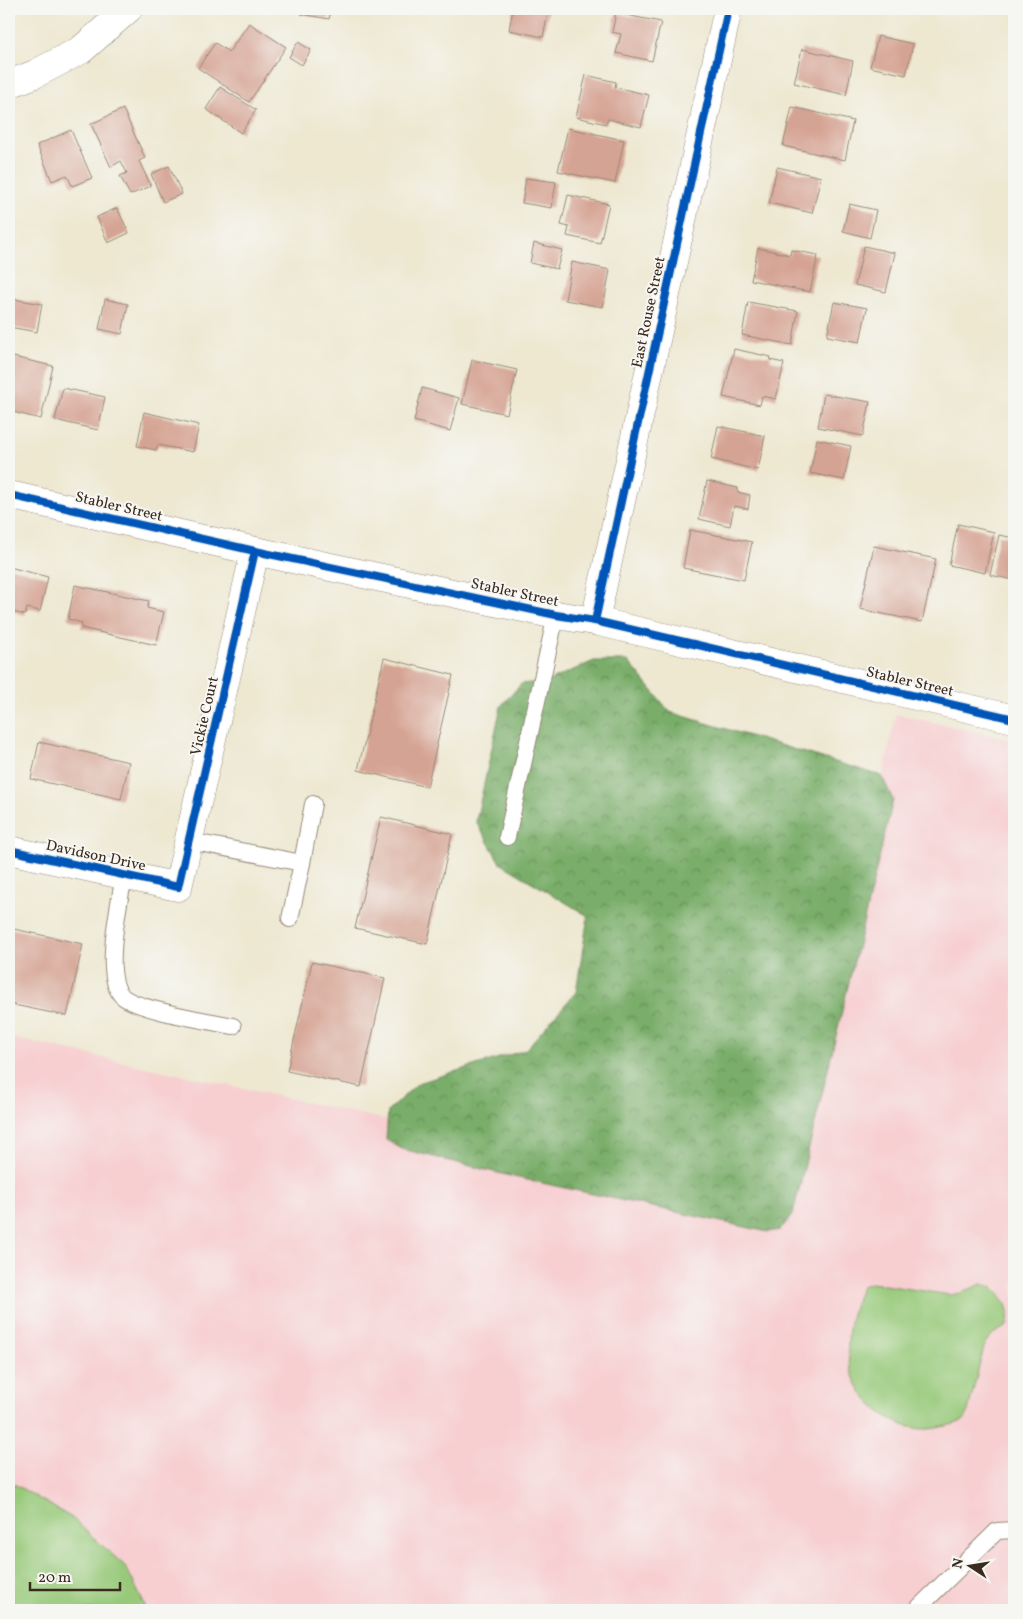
<svg xmlns="http://www.w3.org/2000/svg" width="1023" height="1619" viewBox="0 0 1023 1619" font-family="Vollkorn,serif">
<style>
.built{fill:#f7cfd1}
.forest{fill:url(#forest-crowns);stroke:#5a6c44}
.pitch{fill:#97c979;stroke:#697a4c}
.building{fill:#d5a393}
.lines{fill:none;stroke-linecap:round;stroke-linejoin:round}
.lane-casing{stroke:#948978;stroke-width:18}
.street-casing{stroke:#948978;stroke-width:29}
.lane{stroke:#fff;stroke-width:16}
.street{stroke:#fff;stroke-width:28}
.cycleway-casing{stroke:#f6f6f2;stroke-width:11}
.cycleway{stroke:#0057b8;stroke-width:8}
.labels{text-anchor:middle;stroke-width:4;stroke-linejoin:round;paint-order:stroke}
.street-label{font-size:15px;fill:#3b2a1e;stroke:#f6f6f2}
</style>
<defs>
<pattern id="forest-crowns" width="20" height="18" patternUnits="userSpaceOnUse" patternTransform="scale(1.25)"><rect width="20" height="18" fill="#79ad69"/><path d="M2 6a3 3 0 1 1 6 0M12 15a3 3 0 1 1 6 0" fill="none" stroke="#648d56"/></pattern>
</defs>
<rect width="100%" height="100%" fill="#f6f6f2"/>
<filter id="ink" filterUnits="userSpaceOnUse"><feTurbulence type="fractalNoise" baseFrequency=".02" numOctaves="2"/><feDisplacementMap in="SourceGraphic" scale="10" xChannelSelector="R" yChannelSelector="G"/><feConvolveMatrix kernelMatrix="1 2 1 2 8 2 1 2 1" color-interpolation-filters="sRGB"/></filter>
<filter id="wash" filterUnits="userSpaceOnUse"><feTurbulence type="fractalNoise" baseFrequency=".0096" numOctaves="4" result="noise"/><feDisplacementMap in="SourceGraphic" scale="20" xChannelSelector="R" yChannelSelector="G"/><feGaussianBlur stdDeviation="1.12" result="paint"/><feColorMatrix in="noise" values="0 0 0 0 0 0 0 0 0 0 0 0 0 0 0 0 0 1.4 0 .05"/><feComposite in="paint" operator="in"/></filter>
<g filter="url(#wash)">
<rect width="100%" height="100%" fill="#eee8d1"/>
<!-- built -->
<path class="built" d="M896,714L1014,740V1610H9V1037L789,1208Z"/>
<!-- forest -->
<path class="forest" d="M594,661H628L670,712L882,776L893,800L793,1214L780,1230L768,1232L514,1177L402,1149L386,1140L388,1111L418,1083L525,1050L576,992L588,916L500,863L476,821L501,706L521,684L548,681Z"/>
<!-- pitch -->
<g class="pitch">
<path d="M871,1283L950,1295L961,1293L981,1284L993,1287L999,1293L1006,1304L1009,1314L1007,1326L993,1334L985,1343L968,1411L963,1421C952,1425 940,1428 929,1429C914,1430 898,1424 886,1416C839,1385 841,1332 862,1286Z"/>
<path d="M9,1483L16,1485L72,1518L126,1567L147,1610H9Z"/>
</g>
<g id="blocks">
<!-- building -->
<g class="building">
<path d="M302,9H331L329,19L301,14Z"/>
<path d="M513,9H549L543,37L509,30Z"/>
<path d="M616,13L661,22L652,61L616,53L621,34L612,32Z"/>
<path d="M249,23L286,47L249,102L198,68L215,43L229,52Z"/>
<path d="M878,36L913,44L906,75L870,67Z"/>
<path d="M298,42L311,50L302,65L289,57Z"/>
<path d="M802,49L853,61L846,95L794,83Z"/>
<path d="M586,75L616,82L615,87L649,95L641,127L608,119L606,124L576,117Z"/>
<path d="M220,87L256,110L241,133L206,109Z"/>
<path d="M792,107L853,121L845,160L783,146Z"/>
<path d="M123,109L145,158L139,161L151,186L130,195L120,176L127,173L121,161L111,167L91,124Z"/>
<path d="M568,128L624,140L615,183L558,171Z"/>
<path d="M71,130L92,178L72,186L67,175L52,181L37,145Z"/>
<path d="M169,166L182,194L163,202L151,174Z"/>
<path d="M777,167L821,177L812,213L769,203Z"/>
<path d="M526,178L556,182L552,208L522,203Z"/>
<path d="M568,195L609,204L600,243L567,236L569,227L561,225Z"/>
<path d="M849,204L876,210L870,238L843,231Z"/>
<path d="M117,208L129,233L108,243L97,217Z"/>
<path d="M534,243L562,250L557,269L530,263Z"/>
<path d="M864,246L895,253L886,292L855,285Z"/>
<path d="M758,248L790,255L791,250L818,255L810,292L751,280Z"/>
<path d="M572,262L610,270L603,307L565,300Z"/>
<path d="M14,299L42,304L37,332L9,327Z"/>
<path d="M105,299L128,304L122,334L99,329Z"/>
<path d="M748,302L798,311L792,345L742,335Z"/>
<path d="M834,302L867,308L860,342L827,336Z"/>
<path d="M734,349L771,357L770,360L784,363L776,399L762,396L760,405L723,397Z"/>
<path d="M13,357L53,366L41,419L9,411V377Z"/>
<path d="M472,360L517,370L507,414L462,404Z"/>
<path d="M63,388L105,397L98,430L55,420Z"/>
<path d="M422,388L459,398L450,431L414,421Z"/>
<path d="M824,394L870,402L863,436L818,427Z"/>
<path d="M144,412L199,425L193,452L158,445L156,450L137,446Z"/>
<path d="M718,426L765,436L758,470L711,459Z"/>
<path d="M817,439L851,446L844,480L810,473Z"/>
<path d="M707,481L738,488L737,492L750,495L748,509L734,506L730,526L699,519Z"/>
<path d="M958,524L994,532L985,573L949,565Z"/>
<path d="M690,530L752,542L744,580L683,568Z"/>
<path d="M999,535L1014,538V580L990,575Z"/>
<path d="M874,546L936,559L922,622L860,609Z"/>
<path d="M9,567L48,577L40,611L27,608L25,615L9,611Z"/>
<path d="M75,585L149,601L147,608L164,612L156,645L81,628L82,623L68,619Z"/>
<path d="M384,658L453,675L427,787L358,770Z"/>
<path d="M39,742L129,762L121,799L31,779Z"/>
<path d="M381,817L452,834L427,944L355,928Z"/>
<path d="M9,928L83,944L67,1016L9,1004Z"/>
<path d="M312,962L385,978L361,1087L287,1071Z"/>
</g>
</g>
</g>
<g filter="url(#ink)">
<use href="#blocks" fill-opacity="0" stroke="#948978" stroke-width="1"/>
<g class="lines">
<defs>
<g id="lane">
<path d="M507,837L556,615"/>
<path d="M189,841L302,863L313,804"/>
<path d="M124,875C120,901 102,976 122,996C137,1010 210,1021 233,1026"/>
<path d="M290,919L302,863"/>
<path d="M916,1610L997,1531L1014,1530"/>
</g>
<g id="street">
<path d="M9,84L35,74L81,50L128,9"/>
<path d="M9,495L255,551L556,615L595,621L1014,719"/>
<path d="M595,621L728,9"/>
<path d="M9,850L178,887L255,551"/>
</g>
</defs>
<!-- lane casing -->
<use href="#lane" class="lane-casing"/>
<!-- street casing -->
<use href="#street" class="street-casing"/>
<!-- lane -->
<use href="#lane" class="lane"/>
<!-- street -->
<use href="#street" class="street"/>
<defs>
<g id="cycleway">
<path d="M9,495L255,551L556,615L595,621L1014,719"/>
<path d="M595,621L728,9"/>
<path d="M9,850L178,887L255,551"/>
</g>
</defs>
<!-- cycleway casing -->
<use href="#cycleway" class="cycleway-casing"/>
<!-- cycleway -->
<use href="#cycleway" class="cycleway"/>
</g>
</g>
<g class="labels">
<!-- street labels -->
<g class="street-label">
<text transform="translate(648 312) rotate(-78)" y="5">East Rouse Street</text>
<text transform="translate(119 506) rotate(13)" y="5">Stabler Street</text>
<text transform="translate(515 592) rotate(12)" y="5">Stabler Street</text>
<text transform="translate(910 681) rotate(13)" y="5">Stabler Street</text>
<text transform="translate(204 716) rotate(-77)" y="5">Vickie Court</text>
<text transform="translate(96 855) rotate(12)" y="5">Davidson Drive</text>
</g>
</g>
<!-- margin -->
<rect width="1023" height="1619" fill="none" stroke="#f6f6f2" stroke-width="30"/>
<!-- north arrow -->
<g transform="translate(970 1566) rotate(282)" stroke="#f6f6f2" stroke-width="4" paint-order="stroke">
<path d="M0-4L9 19L0 12L-9 19Z" fill="#3b2a1e"/>
<text y="-8" font-size="14" font-weight="bold" text-anchor="middle" fill="#3b2a1e">N</text>
</g>
<!-- scale -->
<path d="M30 1582v8h90v-8" fill="none" stroke="#3b2a1e" stroke-width="2.5"/>
<text x="38" y="1582" font-size="15" fill="#3b2a1e" stroke="#f6f6f2" stroke-width="4" paint-order="stroke">20 m</text>
</svg>
